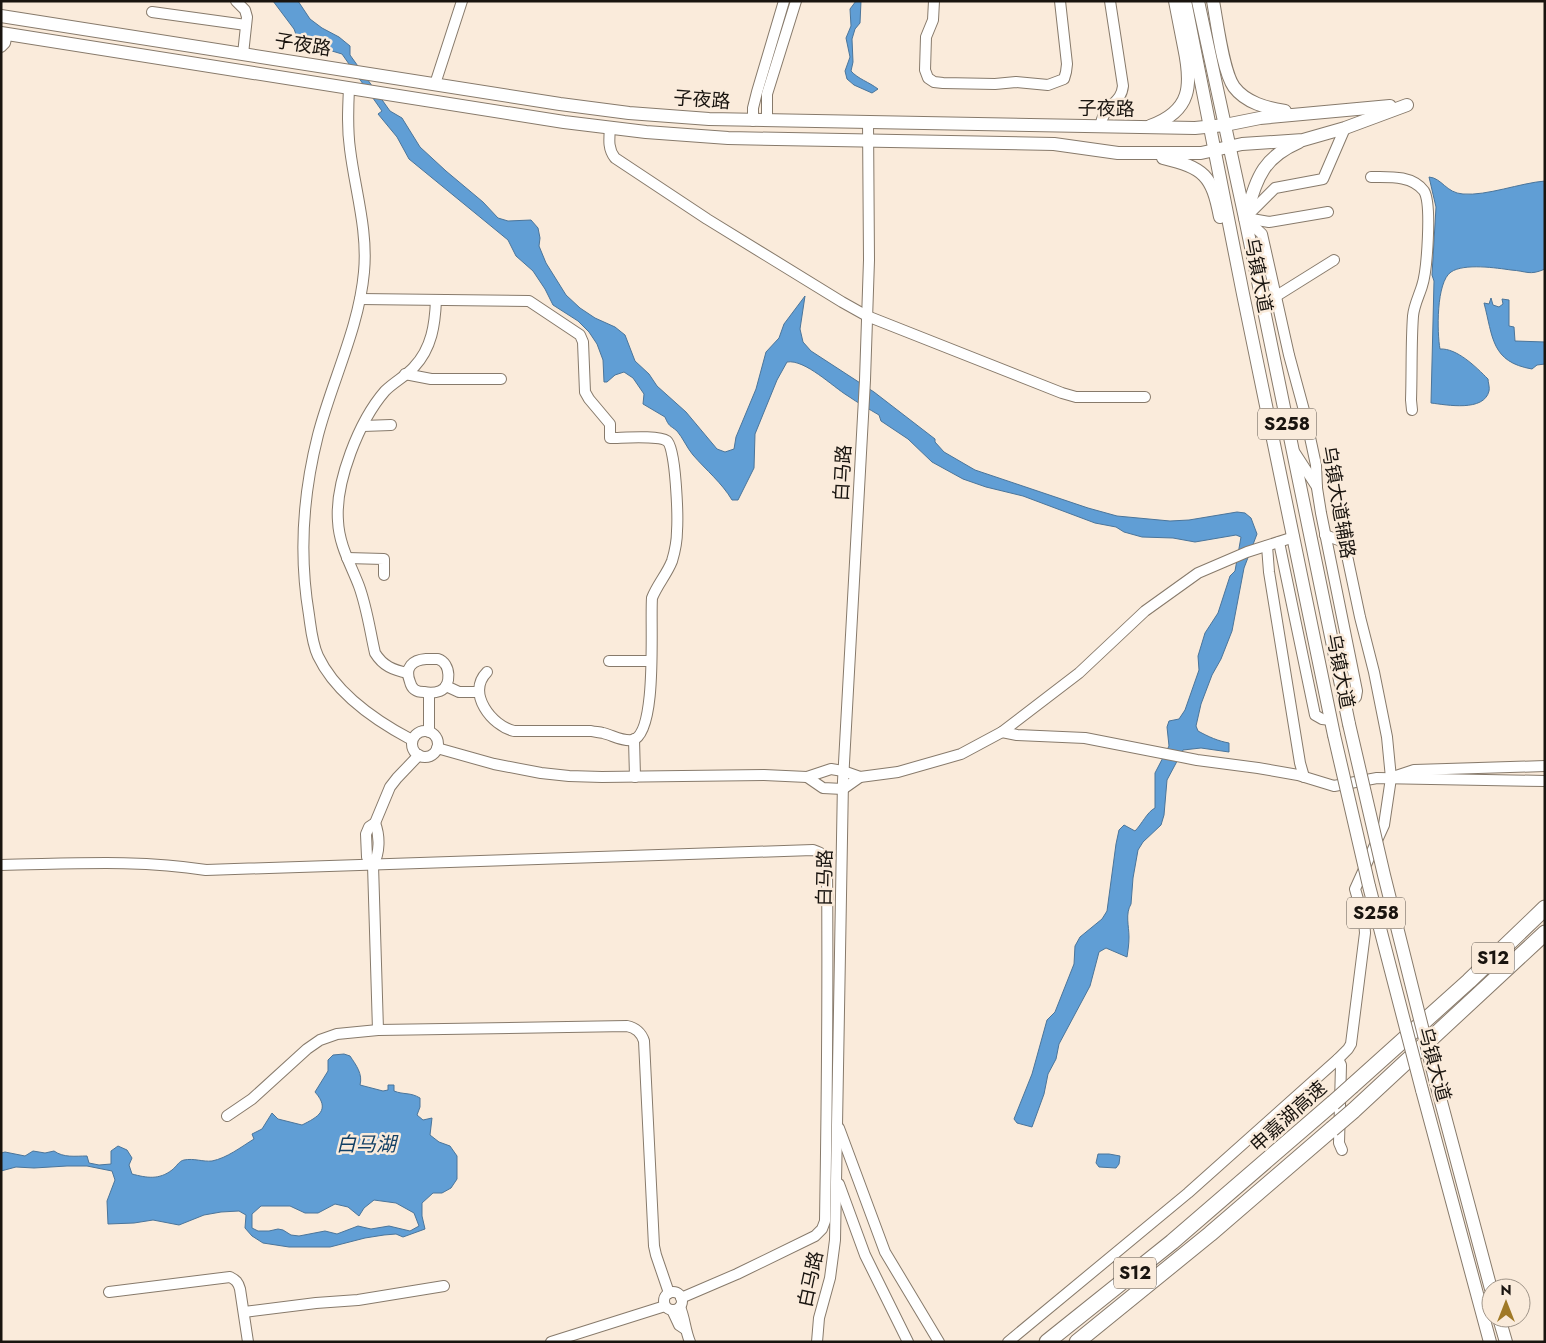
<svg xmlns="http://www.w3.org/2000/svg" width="1546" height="1343" viewBox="0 0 1546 1343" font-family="Jost,'Noto Sans SC',sans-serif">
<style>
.water{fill:#609ed5;stroke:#4b759a;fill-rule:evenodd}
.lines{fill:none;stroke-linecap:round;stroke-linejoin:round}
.minor-casing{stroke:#877a6b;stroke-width:12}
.major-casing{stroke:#877a6b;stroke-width:14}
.highway-casing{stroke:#877a6b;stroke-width:17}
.minor{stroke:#fff;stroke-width:10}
.major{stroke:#fff;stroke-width:12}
.highway{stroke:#fff;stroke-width:15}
.major-bridge-casing{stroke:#877a6b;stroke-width:14;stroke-linecap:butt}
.highway-bridge-casing{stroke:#877a6b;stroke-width:17;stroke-linecap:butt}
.major-bridge{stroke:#fff;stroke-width:12}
.highway-bridge{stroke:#fff;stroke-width:15}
.labels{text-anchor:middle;stroke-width:5;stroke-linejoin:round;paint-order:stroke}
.shield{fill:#faebdb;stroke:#5c544c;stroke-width:1}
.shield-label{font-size:18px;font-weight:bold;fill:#19140f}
.street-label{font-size:19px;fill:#19140f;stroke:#faebdb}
.water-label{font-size:20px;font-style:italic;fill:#124065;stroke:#faebdb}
</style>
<rect width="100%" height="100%" fill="#faebdb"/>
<!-- water -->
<g class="water">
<path d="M273,1H298L310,19L322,28L339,37L350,46V55L390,111L402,118L420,147L446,171L483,202L498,218L508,221L531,220L538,228L540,238L539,246L546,263L566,295L580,308L595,318L615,327L625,335L635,361L649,374L657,386L686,412L717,449L725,452L734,449L736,437L756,389L766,352L779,338L784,324L805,296L800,329L803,342L811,351L874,392L935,439V442L944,452L975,470L1088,508L1117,516L1170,521L1189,520L1237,512L1245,513L1251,518L1257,534L1244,568L1232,631L1221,659L1212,675L1201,704L1196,726L1198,731C1209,737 1218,741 1229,743V752L1201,748L1183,750L1167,780L1164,815L1161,825L1143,842L1138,850L1133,878L1131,904C1125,914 1129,926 1129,937C1129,944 1128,950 1127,957L1106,948L1099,952L1090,986L1059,1044L1056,1059L1048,1074L1044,1094L1032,1127L1017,1123L1014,1119L1032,1074L1047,1020L1055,1012L1074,964L1075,946L1080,937L1102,919L1107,911L1116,844L1119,830L1124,825L1135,831C1142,824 1147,812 1155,808V773L1169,746L1167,727L1169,721L1179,719L1185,710L1199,670L1198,656L1205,633L1218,613L1230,576L1235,571L1241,537L1236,535L1195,542L1173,538L1142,537L1124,532L1116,527L1095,523L1023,496L986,487L963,479L932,462L908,439L881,421L879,415C869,409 858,403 848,396C833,387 805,359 787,362L777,380L755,434L754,468L738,500H732C722,483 706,470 693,455C687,448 683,438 677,431C670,425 669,427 665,417L643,404L644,394L633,378L624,372L615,375L607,382H604L603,360L597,344L589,332L578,321L553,305L545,289L533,271L516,256L508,240L409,159L397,137L378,114L382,111L342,54L332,51L323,45L297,37L294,29Z"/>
<path d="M856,1H861L860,23L855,29L852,39L853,62L851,71C858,79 869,82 878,89L872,93L854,85L847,79L845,71L850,57L846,38L851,26L850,9Z"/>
<path d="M1429,177C1442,178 1446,193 1463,194C1487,196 1520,183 1545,181V269C1529,276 1527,271 1511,270C1497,268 1464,263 1451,272C1436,282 1437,333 1440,349C1457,348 1476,367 1488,379C1488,382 1490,388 1489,391C1484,412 1447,405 1431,403L1434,281L1432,275L1436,207Z"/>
<path d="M1491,298L1493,305L1499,307L1503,304L1502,299L1509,300V326L1514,327L1515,341L1545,342V364L1537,365L1532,369C1491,362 1493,337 1484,303L1489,304Z"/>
<path d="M344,1054L350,1056C356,1065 363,1074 360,1085L383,1091L388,1090V1085H394V1091C404,1095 410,1092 420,1098V1107L417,1115L423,1120L432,1118L430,1135L439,1142L450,1146L457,1156V1179L451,1188L442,1193H433L422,1203V1216L425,1229L403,1237L396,1234L384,1235L365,1238L330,1247H289L263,1243L252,1236L245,1228L246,1215L239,1211L221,1212L204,1215L179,1225L153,1220L134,1223L108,1224L107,1201L115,1180L112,1171L87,1166H67L34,1168L16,1167L1,1171V1153L5,1152L25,1156L33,1151L45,1153L54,1151C64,1158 75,1156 87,1156L89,1163L99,1165L111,1164V1151L118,1146L127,1150L132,1158L129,1165L132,1174C147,1178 159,1180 172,1170C177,1166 179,1161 184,1160C194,1158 203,1162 212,1161C227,1158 241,1147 254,1139L252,1134L262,1129L272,1113L278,1119L302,1125C318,1117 331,1110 315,1092L328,1071V1060L333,1055ZM374,1200L396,1203L414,1213L419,1226L410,1231L389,1226L371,1229L358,1226L337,1234L325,1231L299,1236L291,1235L283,1230L278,1229L269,1231H258L252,1228V1214L261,1206H290L305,1213H318L335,1204L348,1207L359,1216L364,1208Z"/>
<path d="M1098,1154H1109L1120,1156L1119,1164L1116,1168L1099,1167L1096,1163Z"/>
</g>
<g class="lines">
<defs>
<g id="minor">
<path d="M236,1L245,10L247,17L243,54"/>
<path d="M934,1L933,20L926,37L925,70L928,78L934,82L943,83L995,84L1016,82L1048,85L1064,79L1066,72L1067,64L1060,1"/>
<path d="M152,12L246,25"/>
<path d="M1,47L5,43L7,34"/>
<path d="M435,84L462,1"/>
<path d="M349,88C348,109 347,128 350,149C355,190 368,230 364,272C359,328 332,381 318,435C303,494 299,556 309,615C311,629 312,643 318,656C336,694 376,721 412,740"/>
<path d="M753,121V108L757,92L784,1"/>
<path d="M767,121V94L796,1"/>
<path d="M1100,127C1104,103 1121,105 1123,86L1110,1"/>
<path d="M610,128C609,140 608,149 615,158L707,219L842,302L867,316L1062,393L1076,397H1145"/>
<path d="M1371,177C1389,177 1412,175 1424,191C1432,204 1427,271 1422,286C1419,296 1414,305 1413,316C1411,343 1412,372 1411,400L1412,410"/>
<path d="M1246,217L1275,188L1323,179L1345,128"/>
<path d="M1245,218L1262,234L1289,355L1305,414L1316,465L1317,488L1321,513L1357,691L1356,697L1345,708"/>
<path d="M1246,218L1269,222L1328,212"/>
<path d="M360,299L529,301L580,335L583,342L585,392L589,399L610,424V438C623,438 658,435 667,441C676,448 678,517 677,531C677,541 675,551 672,561C667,574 657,585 652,598C650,622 658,732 633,740C623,742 612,735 603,733C599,732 595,732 591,731H514C492,726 466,693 487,672"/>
<path d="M1262,305L1334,260"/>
<path d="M405,374L431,379H501"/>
<path d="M363,426L391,425"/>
<path d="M1295,453L1317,487"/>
<path d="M1279,542L1315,715L1322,719L1331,720"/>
<path d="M1267,546L1269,572L1300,763L1304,777"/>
<path d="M347,558L384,559V575"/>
<path d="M426,659C430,659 435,659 438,659C451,663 452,686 440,691C435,693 429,693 424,692C417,692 412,690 410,682C404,667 413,660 426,659Z"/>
<path d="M609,661H651"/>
<path d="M408,673C393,670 383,666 375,653C370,631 367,608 359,586C351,565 339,545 338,521C335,482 359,421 385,391C394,382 406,376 414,367C432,348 435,324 436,300"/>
<path d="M446,686L459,692H479"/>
<path d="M429,693V732"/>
<circle cx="425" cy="744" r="13"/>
<path d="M1002,732L1017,735L1085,738L1197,760L1258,768L1298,775L1334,786L1377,778L1545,781"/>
<path d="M634,739L635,777"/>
<path d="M437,748L494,764L541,773L569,776L602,777L764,775L807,777L831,769L843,771L860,777"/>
<path d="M1396,776L1414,770L1545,766"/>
<path d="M807,777L823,788L843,789L860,777L898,772L961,754L1002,732L1079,673L1145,611L1198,573L1247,552L1294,537"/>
<path d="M375,823C380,836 380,853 373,865L378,1030"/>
<path d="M1,865C69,864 138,859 206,870L813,850C822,853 826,855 827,864C828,983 827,1102 825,1221L822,1229L815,1236L737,1274L681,1298"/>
<path d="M373,865L367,857L366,834L369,827L375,823L390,787L397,778L419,755"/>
<path d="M1338,1059L1341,1065L1339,1143L1342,1150"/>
<path d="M227,1116L252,1099L307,1049L320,1040L337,1034L378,1030L627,1026C636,1028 641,1032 644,1041L654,1246L656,1255L669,1293"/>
<path d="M839,1128L885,1252L939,1342"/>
<path d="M839,1184L865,1255L908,1342"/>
<path d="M109,1292L230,1277C236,1280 238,1282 240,1289L248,1342"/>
<circle cx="673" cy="1301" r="9"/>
<path d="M680,1307C685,1319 685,1330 690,1342"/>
<path d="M672,1310L679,1325L685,1329"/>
<path d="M244,1312L316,1303L358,1300L444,1286"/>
<path d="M551,1342L665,1306"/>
<path d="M817,1342L819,1318L830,1278L835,1240L843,781L865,380L869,260L868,121"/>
<path d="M1008,1342L1188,1193L1338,1059L1348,1049L1351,1044L1365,933L1364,920L1355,889L1384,825L1391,778L1387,737L1374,672L1360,617L1345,546L1341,541L1325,535"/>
</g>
<g id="major">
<path d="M1185,1L1243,294L1334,735"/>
<path d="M1198,1L1245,218L1349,724"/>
<path d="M1213,1C1217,22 1223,72 1234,87C1246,103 1267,108 1285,111"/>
<path d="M1,16L560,104L629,113L709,119L1195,128L1225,125L1260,118L1390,106"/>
<path d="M1,33L564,122L646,132L728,138L1054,144L1118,153H1201L1242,144L1303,140L1345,128L1407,105"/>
<path d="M1150,126C1192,111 1192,85 1184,47C1181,32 1178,17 1175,1"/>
<path d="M1163,158C1204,168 1212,175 1220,217"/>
<path d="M1245,218C1257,180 1260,159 1299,142"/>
<path d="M1435,1079L1491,1289"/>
<path d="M1422,1090L1490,1342"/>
<path d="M1499,1318L1506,1342"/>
</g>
<g id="highway">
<path d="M1352,1086L1469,981L1545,908"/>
<path d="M1353,1111L1545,933"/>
<path d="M1047,1342L1172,1242L1333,1103"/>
<path d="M1077,1342L1210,1234L1332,1129"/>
</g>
</defs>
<!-- minor casing -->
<use href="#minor" class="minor-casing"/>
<!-- major casing -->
<use href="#major" class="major-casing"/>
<!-- highway casing -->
<use href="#highway" class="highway-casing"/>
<!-- minor -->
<use href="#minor" class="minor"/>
<!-- major -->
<use href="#major" class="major"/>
<!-- highway -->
<use href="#highway" class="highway"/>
<defs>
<g id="major-bridge">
<path d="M1349,724L1384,875L1435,1079"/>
<path d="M1334,735L1369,886L1422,1090"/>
</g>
<g id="highway-bridge">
<path d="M1333,1103L1352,1086"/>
<path d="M1332,1129L1353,1111"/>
</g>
</defs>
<!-- major-bridge casing -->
<use href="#major-bridge" class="major-bridge-casing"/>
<!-- highway-bridge casing -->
<use href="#highway-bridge" class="highway-bridge-casing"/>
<!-- major-bridge -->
<use href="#major-bridge" class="major-bridge"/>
<!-- highway-bridge -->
<use href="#highway-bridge" class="highway-bridge"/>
</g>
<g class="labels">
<!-- shield labels -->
<g class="shield">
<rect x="1258" y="408.5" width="58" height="31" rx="4"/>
<rect x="1347" y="897.5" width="58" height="31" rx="4"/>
<rect x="1472" y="942.5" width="42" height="31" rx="4"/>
<rect x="1114" y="1257.5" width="42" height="31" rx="4"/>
</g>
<g class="shield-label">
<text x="1287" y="430">S258</text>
<text x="1376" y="919">S258</text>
<text x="1493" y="964">S12</text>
<text x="1135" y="1279">S12</text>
</g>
<!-- street labels -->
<g class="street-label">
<text transform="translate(303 44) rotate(9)" y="7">子夜路</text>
<text transform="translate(702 99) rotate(4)" y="7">子夜路</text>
<text transform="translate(1106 108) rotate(1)" y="7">子夜路</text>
<text transform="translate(1259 275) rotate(79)" y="7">乌镇大道</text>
<text transform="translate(842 473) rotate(-87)" y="7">白马路</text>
<text transform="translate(1339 502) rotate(80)" y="7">乌镇大道辅路</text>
<text transform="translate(1341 671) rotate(79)" y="7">乌镇大道</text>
<text transform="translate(824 878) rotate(-89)" y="7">白马路</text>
<text transform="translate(1435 1064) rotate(75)" y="7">乌镇大道</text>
<text transform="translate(1288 1116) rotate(-42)" y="7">申嘉湖高速</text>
<text transform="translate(810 1279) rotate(-78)" y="7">白马路</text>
</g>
<!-- water labels -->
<g class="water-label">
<text x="366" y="1151">白马湖</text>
</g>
</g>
<!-- border -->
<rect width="1546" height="1343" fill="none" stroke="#19140f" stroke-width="5"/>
<!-- north arrow -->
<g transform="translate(1506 1303)"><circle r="24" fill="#faebdb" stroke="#a09589"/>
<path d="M0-4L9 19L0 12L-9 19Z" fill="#a07927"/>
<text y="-8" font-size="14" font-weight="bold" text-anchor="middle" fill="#19140f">N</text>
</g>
</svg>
